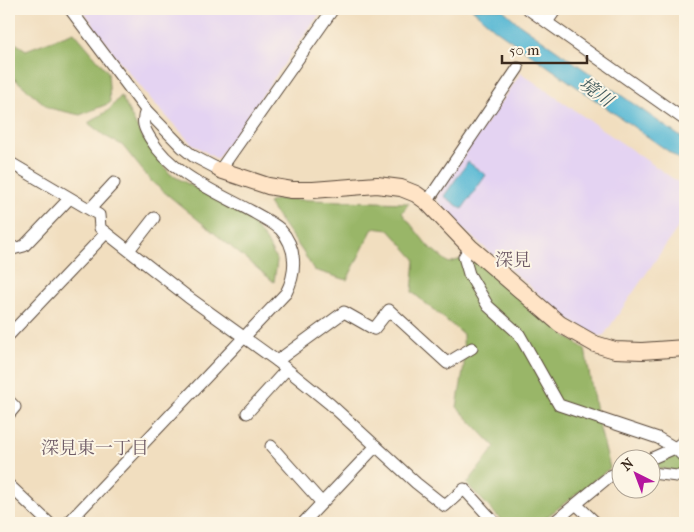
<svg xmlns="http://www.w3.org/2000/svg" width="694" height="532" viewBox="0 0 694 532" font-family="'IM FELL French Canon','Noto Serif JP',serif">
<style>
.built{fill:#e4d3f2}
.forest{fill:#99b668;stroke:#6a7043}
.water{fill:#56b8d4;stroke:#487179}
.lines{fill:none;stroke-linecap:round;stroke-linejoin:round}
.street-casing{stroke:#564536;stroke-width:13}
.secondary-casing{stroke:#564536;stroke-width:18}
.street{stroke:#fff;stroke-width:11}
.secondary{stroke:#ffe4c6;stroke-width:16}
.labels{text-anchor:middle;stroke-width:4;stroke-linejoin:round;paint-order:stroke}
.water-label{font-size:18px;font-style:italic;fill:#445c5e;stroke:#fcf5e5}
.neighbourhood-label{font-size:18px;fill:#6e5b66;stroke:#fcf5e5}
</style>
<rect width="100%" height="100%" fill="#fcf5e5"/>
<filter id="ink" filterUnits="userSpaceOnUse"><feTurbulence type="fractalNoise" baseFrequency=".02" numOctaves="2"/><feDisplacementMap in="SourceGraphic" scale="10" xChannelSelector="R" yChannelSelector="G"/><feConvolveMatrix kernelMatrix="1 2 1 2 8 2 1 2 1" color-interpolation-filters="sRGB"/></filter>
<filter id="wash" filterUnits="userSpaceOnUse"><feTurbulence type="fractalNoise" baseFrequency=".0096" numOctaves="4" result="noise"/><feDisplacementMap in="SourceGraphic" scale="20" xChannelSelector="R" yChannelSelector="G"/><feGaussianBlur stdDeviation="1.12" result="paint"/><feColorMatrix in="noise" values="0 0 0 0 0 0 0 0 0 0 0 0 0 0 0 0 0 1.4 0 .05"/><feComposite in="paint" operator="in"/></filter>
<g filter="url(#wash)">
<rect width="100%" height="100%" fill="#f1debf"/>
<!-- built -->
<g class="built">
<path d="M82,9H323L217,159L191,143L155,104L117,58Z"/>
<path d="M521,73L685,187V217L604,335L599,336L569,320L455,222L437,200V195Z"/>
</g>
<!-- forest -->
<g class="forest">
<path d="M74,32L108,72L110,103L80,115L49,108L9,74V39L26,50Z"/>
<path d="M121,96L141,135L170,174L245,215L266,240L277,261L274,282L152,182L122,145L105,136L88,123L109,110Z"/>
<path d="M277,199L409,203L402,213L428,246L449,263L473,255L569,338L585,349L597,417L610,468L539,523H504L467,484L495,447L457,407L464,366L463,334L412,292L415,259L389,230L373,228L347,280L314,270L303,252L268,203Z"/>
<path d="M673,455H677L685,463V472L652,467L653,464Z"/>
</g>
<!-- water -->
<g class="water">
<path d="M472,9H502L518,23L685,140V163L496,30Z"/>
<path d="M468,162L486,175L462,209L444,196Z"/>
</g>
</g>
<g filter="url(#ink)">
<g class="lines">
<defs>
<g id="street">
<path d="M70,9L146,110L182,147L193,156L220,170L333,9"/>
<path d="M528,9L685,120"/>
<path d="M547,22L556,9"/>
<path d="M9,162L99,215L100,228L188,297L277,361L330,404L416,483L445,506L464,489L495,523"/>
<path d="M427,202L518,68"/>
<path d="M90,209L114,183"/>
<path d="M470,247L464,257L469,274L488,306L519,334L559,405L658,438L675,448L685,458"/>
<path d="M9,250L24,246L69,199"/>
<path d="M129,250L154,218"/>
<path d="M9,335L106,233"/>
<path d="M277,361L344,312L374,329L389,310L447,363L472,348"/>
<path d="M9,401L15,407L9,414"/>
<path d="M247,413L286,370"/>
<path d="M271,446L322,503"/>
<path d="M648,460L675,448L685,440"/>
<path d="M652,473L685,477"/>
<path d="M9,485L49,523"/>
<path d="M577,505L596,523"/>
<path d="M68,523L286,293C297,272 297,247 280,229C272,222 260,216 251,211C216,192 170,173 150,138C144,128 141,122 146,110"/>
<path d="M303,523L376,446"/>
<path d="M553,523L610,476L622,471"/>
</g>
<path id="secondary" d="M220,170L268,186L292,190H313L377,185L401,188L416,194L427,202L470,247L560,324L595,344L615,350L642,351L685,348"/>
</defs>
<!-- street casing -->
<use href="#street" class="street-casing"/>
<!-- secondary casing -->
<use href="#secondary" class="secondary-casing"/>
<!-- street -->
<use href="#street" class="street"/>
<!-- secondary -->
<use href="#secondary" class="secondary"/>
</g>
</g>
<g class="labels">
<!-- water labels -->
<g class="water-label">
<text transform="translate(596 92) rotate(36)" y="6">境川</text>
</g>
<!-- neighbourhood labels -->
<g class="neighbourhood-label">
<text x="513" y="266">深見</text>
<text x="95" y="454">深見東一丁目</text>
</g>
</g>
<!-- margin -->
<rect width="694" height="532" fill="none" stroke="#fcf5e5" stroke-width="30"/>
<!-- north arrow -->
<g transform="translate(636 474) rotate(318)"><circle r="24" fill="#fcf5e5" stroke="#afa495"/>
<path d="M0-4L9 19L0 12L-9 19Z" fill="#b5179e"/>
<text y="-8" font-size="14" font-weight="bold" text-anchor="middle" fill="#3b2a1e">N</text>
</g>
<!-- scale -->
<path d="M502 55v8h85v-8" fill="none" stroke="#3b2a1e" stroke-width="2.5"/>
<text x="509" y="55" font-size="15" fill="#3b2a1e" stroke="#fcf5e5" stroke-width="4" paint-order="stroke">50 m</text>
</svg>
